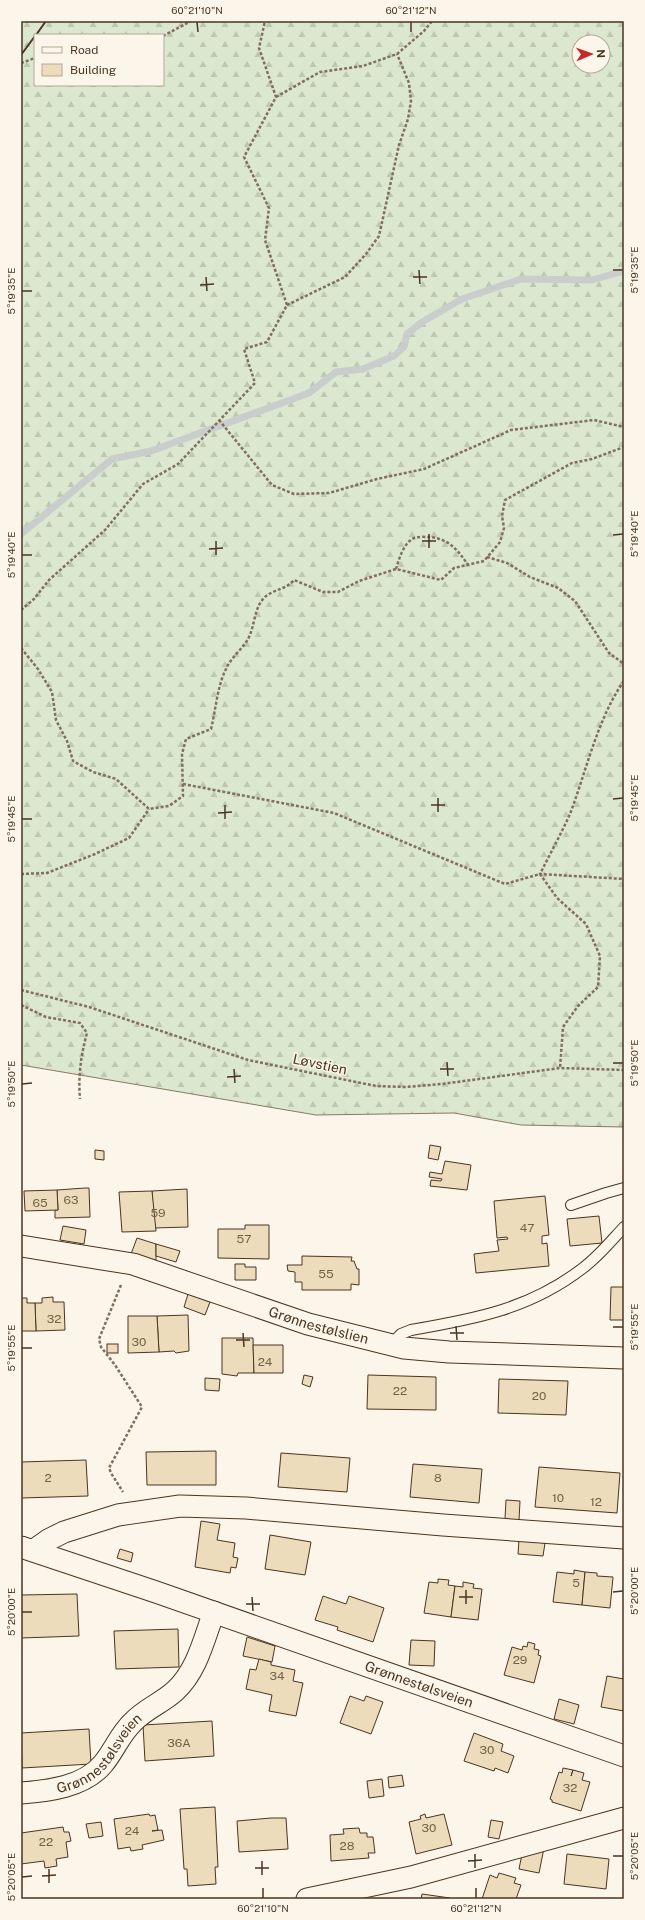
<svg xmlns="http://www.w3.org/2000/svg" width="645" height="1920" viewBox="0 0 645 1920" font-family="'Public Sans',sans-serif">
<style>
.forest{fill:url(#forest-firs);stroke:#887966;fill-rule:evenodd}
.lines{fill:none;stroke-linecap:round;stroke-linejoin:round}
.stream{stroke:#c9cecd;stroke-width:7}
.building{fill:#ecdcbc;stroke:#4a3520}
.lane-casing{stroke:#4a3520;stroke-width:12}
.street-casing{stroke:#4a3520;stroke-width:23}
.path{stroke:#7f6f5c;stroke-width:2.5;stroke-dasharray:3 2;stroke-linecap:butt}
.lane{stroke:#fbf6e9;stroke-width:10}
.street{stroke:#fbf6e9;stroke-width:21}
.wall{stroke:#4a3520;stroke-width:2}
.ticks{fill:none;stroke:#4a3520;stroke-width:1.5}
.labels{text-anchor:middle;stroke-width:3;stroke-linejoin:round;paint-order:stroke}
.number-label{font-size:12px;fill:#725f47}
.street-label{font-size:14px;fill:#4a3520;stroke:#fbf6e9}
.neatline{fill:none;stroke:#4a3520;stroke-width:1.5}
.ticks-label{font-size:10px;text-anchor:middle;fill:#4a3520}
</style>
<defs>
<pattern id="forest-firs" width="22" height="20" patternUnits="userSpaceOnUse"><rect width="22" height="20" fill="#dce7d0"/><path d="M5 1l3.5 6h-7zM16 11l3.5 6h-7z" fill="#bec7b2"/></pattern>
</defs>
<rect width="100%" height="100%" fill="#fbf6e9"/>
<!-- forest -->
<path class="forest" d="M21,21H624V1127L521,1125L454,1113L316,1115L21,1065ZM35,35H163V85H35ZM579,42H603V66H579Z"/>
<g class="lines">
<!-- stream -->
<path class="stream" d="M21,534L112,459L151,451L309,393L336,372L363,369L394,356L404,347L407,334L422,322L462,299L521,279L592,280L624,271"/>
</g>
<!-- building -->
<g class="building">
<path d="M430,1145L441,1147L438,1160L428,1158Z"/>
<path d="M95,1150L104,1151V1160L95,1159Z"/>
<path d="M445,1161L471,1165L467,1190L430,1186L431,1180L441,1181L442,1179L429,1177L430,1172L442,1174Z"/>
<path d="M85,1188H89L90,1217L55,1218V1210H58L57,1190Z"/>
<path d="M187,1189L188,1227L154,1228L152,1191Z"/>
<path d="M57,1190L58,1210L25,1211L24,1191Z"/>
<path d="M152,1191L156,1231L122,1232L119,1192Z"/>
<path d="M545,1196L549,1235L542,1236V1244L547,1243L549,1266L476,1273L474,1254L499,1251L497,1240L508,1239L507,1237L497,1238L494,1201Z"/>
<path d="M599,1216L602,1243L570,1246L567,1219Z"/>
<path d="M245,1225H269V1259L218,1258V1229H245Z"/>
<path d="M63,1226L86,1230L84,1244L60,1240Z"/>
<path d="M137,1238L156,1244V1262L131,1254Z"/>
<path d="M156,1244L180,1251L176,1262L156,1256Z"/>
<path d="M302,1256L352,1257L351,1261H354L357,1269H359V1285L351,1284V1290H302V1282H295V1272L288,1271L287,1265H302Z"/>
<path d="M235,1264H245V1267H256V1280H235Z"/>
<path d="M611,1287H624V1320H610Z"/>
<path d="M188,1294L210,1302L205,1315L184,1307Z"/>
<path d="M53,1297V1302H64L65,1330L36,1331L35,1303H42V1298Z"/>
<path d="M21,1298H27V1303H35L36,1331H21Z"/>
<path d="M188,1315L189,1351L176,1353L174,1351L159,1352L157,1316Z"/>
<path d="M128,1316H157L159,1352L128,1353Z"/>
<path d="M222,1338H253L254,1373H238L237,1376L222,1374Z"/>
<rect x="107" y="1344" width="11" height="9"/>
<path d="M253,1345H283V1373H254Z"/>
<path d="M304,1375L313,1377L310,1387L302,1384Z"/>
<path d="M368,1375L436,1377V1410L367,1409Z"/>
<path d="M205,1378L220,1379L219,1391L205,1390Z"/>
<path d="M499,1379L568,1381L566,1415L498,1413Z"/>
<path d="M216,1451V1485H147L146,1452Z"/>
<path d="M281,1453L350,1458L347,1492L278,1487Z"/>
<path d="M86,1460L88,1496L21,1498V1462Z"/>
<path d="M413,1464L482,1469L479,1503L410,1497Z"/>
<path d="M539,1467L620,1473L617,1513L535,1507Z"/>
<path d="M506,1500L520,1501L519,1520L505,1519Z"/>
<path d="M201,1521L220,1524L217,1540L235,1543L233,1557L238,1558L236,1568L231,1567L230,1573L195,1567Z"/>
<path d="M270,1535L311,1542L305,1575L265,1569Z"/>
<path d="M519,1540L545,1543L543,1556L518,1554Z"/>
<path d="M120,1549L133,1553L131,1562L117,1558Z"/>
<path d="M574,1570L585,1572L582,1605L553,1602L557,1572L574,1574Z"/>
<path d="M585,1572L597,1573V1576L613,1577L610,1608L582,1605Z"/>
<path d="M438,1579L449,1580L448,1585L455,1586L451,1617L424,1613L429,1582L438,1583Z"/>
<path d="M463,1582L474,1584L473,1588L482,1589L478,1620L451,1617L455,1586L463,1587Z"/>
<path d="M77,1594L79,1636L21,1638V1595Z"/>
<path d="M323,1596L346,1604L349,1596L384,1608L373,1642L337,1630L338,1627L315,1620Z"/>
<path d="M178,1629L179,1667L116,1669L114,1631Z"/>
<path d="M247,1637L275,1646L272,1662L243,1656Z"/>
<path d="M411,1640L435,1641L434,1666L409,1665Z"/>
<path d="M528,1642L535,1644L534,1649L539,1650L538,1655L541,1656L534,1683L504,1675L512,1647L522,1650L523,1646L527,1647Z"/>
<path d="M259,1659L271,1662V1665L295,1670L293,1681L303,1683L296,1716L269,1711L272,1695L246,1689L250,1669L256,1670Z"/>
<path d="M607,1676L624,1679V1678V1711L601,1707Z"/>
<path d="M350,1696L364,1701L366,1696L383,1702L371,1734L340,1723Z"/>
<path d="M559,1699L579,1705L574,1724L554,1719Z"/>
<path d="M212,1721L214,1756L145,1761L143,1725Z"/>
<path d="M89,1729L91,1764L22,1768L21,1733Z"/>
<path d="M474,1733L503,1744L501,1751L514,1756L508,1773L495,1768L494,1771L464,1761Z"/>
<path d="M563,1768L573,1770L571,1776L573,1770L584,1773L582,1780L590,1782L581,1811L552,1802V1800L550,1799L559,1772L562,1773Z"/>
<path d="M402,1775L404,1786L389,1788L388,1777Z"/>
<path d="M382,1779L384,1796L369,1798L367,1781Z"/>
<path d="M215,1807L218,1867H215L216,1884L188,1886L187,1869H184L180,1809Z"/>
<path d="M149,1814L150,1816L155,1815L158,1830L152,1831L162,1830L164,1840L142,1845L143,1849L131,1851L130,1847L118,1849L114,1819Z"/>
<path d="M425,1814L426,1818L444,1814L452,1845L416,1854L409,1822L421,1819L420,1816Z"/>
<path d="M271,1818H286L288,1849L239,1852L237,1821Z"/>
<path d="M491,1820L503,1822L499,1839L488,1837Z"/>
<path d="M101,1822L103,1836L89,1838L86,1824Z"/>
<path d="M63,1827L64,1832H69L71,1841L66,1842L68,1857L56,1859L57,1866L45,1868L44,1861L21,1864V1833Z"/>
<path d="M359,1828L360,1833H367V1837H373L375,1853H368L369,1858L331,1861L330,1835L344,1834L343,1829Z"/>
<path d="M544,1848L539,1873L519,1869L522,1854Z"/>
<path d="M567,1854L609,1859L606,1889L564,1884Z"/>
<path d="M499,1873L516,1878L514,1883L521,1885L516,1899H482L490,1875L497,1878Z"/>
<path d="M422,1894L450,1898V1899H421Z"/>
</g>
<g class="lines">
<defs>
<g id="lane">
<path d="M571,1205L606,1193L624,1188"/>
<path d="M390,1345L401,1334L411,1330C475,1319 530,1309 583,1268C599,1256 611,1241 624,1227"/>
</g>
<g id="street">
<path id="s1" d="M21,1246L133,1264L308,1324L404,1348L449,1352L624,1358"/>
<path id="s2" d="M21,1547L156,1592L624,1756"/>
<path d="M34,1550L48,1540L64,1532L118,1515L180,1506L246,1508L443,1525L624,1538"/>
<path id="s3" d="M21,1793C48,1791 84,1787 103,1764C114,1751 120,1734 133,1722C145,1709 162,1703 175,1691C197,1671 204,1639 214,1612"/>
<path d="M307,1899L411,1877L624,1818"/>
</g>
</defs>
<!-- lane casing -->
<use href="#lane" class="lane-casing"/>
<!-- street casing -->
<use href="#street" class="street-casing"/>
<!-- path -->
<g class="path">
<path d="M163,36L191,21"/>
<path d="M21,63L35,58"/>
<path d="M276,97L320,72L363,66L397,54L424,31L432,21"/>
<path d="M287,305L345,277L366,254L379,236L399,145L408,119L411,101L409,83L397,54"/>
<path d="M219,420L272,485L294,494L329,493L377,479L424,469L511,430L594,420L624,427"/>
<path d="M487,557L507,563L530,577L558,588L575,601L609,653L624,664"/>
<path d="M396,569C399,559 403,545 412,539C417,536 425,537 430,537C449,539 458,550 468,565"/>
<path d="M21,610L34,599L49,580L105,530L143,484L178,464L255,383L244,349L267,342L287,305L265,240L269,208L244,157L276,97L259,48L265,21"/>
<path d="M21,648L38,669L52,692L56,720L67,741L73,761L93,772L116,779L149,809L169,806L183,796L182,754L186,739L211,729C216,709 217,687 226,669C231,657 244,648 249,637C255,624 254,610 263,599C272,589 286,590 294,580L323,592H338L359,581L396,569L441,580L454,568L484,561L500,542L504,528L502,516L505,500L572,463L592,459L624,447"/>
<path d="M624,681C598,717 586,772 570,814C561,834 550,854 540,874L624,879"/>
<path d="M183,784L334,813L505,884L540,874L557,898L586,924L600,956L598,987L578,1006L563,1027L560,1068"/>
<path d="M21,874L47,873L95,854L129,838L149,809"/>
<path d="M21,990L89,1007L248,1060L376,1086L405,1087L442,1084L560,1068L624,1070"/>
<path d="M21,1005L46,1017L80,1023L87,1033C81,1055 78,1076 80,1099"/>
<path d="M121,1285L99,1339L101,1347L115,1365L142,1407L109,1468L111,1473L123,1492"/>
</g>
<!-- lane -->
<use href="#lane" class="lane"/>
<!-- street -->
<use href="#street" class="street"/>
<!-- wall -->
<g class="wall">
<path d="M36,35L46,21"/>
<path d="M21,55L35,36"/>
</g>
</g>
<!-- ticks -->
<path class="ticks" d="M197,22L198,32M411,22V32M419,270L420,284M613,270H623M206,277L207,291M413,277H427M200,285L214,284M22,291H32M429,534V548M613,535L623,534M216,541V555M422,541H436M209,549L223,548M22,555H32M438,798V812M613,799L623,798M225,805V819M431,805H445M218,813L232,812M22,819H32M447,1062L448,1076M613,1063H623M234,1069L235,1083M440,1069H454M227,1077L241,1076M22,1084L32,1083M456,1326L457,1340M613,1327H623M243,1333L244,1347M450,1333H464M236,1340H250M22,1348H32M466,1590V1604M613,1592L623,1591M252,1597L253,1611M459,1597H473M246,1604H260M22,1612H32M475,1854V1868M613,1856H623M262,1861V1875M468,1861L482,1860M255,1868H269M49,1869V1883M42,1876L56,1875M22,1877L32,1876M263,1888V1898M476,1888V1898"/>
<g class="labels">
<!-- number labels -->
<g class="number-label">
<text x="71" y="1204">63</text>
<text x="40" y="1207">65</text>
<text x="158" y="1217">59</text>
<text x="527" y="1232">47</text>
<text x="244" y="1243">57</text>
<text x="326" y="1278">55</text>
<text x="54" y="1323">32</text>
<text x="139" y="1346">30</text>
<text x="265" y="1366">24</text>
<text x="400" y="1395">22</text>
<text x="539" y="1400">20</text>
<text x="48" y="1482">2</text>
<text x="438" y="1482">8</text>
<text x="558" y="1502">10</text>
<text x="596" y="1506">12</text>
<text x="576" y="1587">5</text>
<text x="520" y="1664">29</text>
<text x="277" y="1680">34</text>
<text x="179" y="1747">36A</text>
<text x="487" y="1754">30</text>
<text x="570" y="1792">32</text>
<text x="429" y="1832">30</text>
<text x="132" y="1835">24</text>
<text x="46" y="1846">22</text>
<text x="347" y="1850">28</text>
</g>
<!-- street labels -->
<g class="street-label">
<text transform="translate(320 1064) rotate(12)" y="5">Løvstien</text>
<text dy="5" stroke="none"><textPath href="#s1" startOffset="309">Grønnestølslien</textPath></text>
<text dy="5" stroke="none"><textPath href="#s2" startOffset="421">Grønnestølsveien</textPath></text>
<text dy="5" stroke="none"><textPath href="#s3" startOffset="93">Grønnestølsveien</textPath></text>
</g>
</g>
<!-- border -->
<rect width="645" height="1920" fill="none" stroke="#fbf6e9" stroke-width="44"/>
<!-- legend -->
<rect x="34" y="34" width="130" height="52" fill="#fbf6e9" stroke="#b4a999"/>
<rect x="42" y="47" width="20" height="6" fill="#fbf6e9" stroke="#b4a999"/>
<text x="70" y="54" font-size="12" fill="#4a3520">Road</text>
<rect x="42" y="64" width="20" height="12" fill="#ecdcbc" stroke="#b4a999"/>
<text x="70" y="74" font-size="12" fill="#4a3520">Building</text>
<!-- north arrow -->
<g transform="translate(591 54) rotate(88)"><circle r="19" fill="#fbf6e9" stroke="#b4a999"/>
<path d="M0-3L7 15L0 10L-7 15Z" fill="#c62828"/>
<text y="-6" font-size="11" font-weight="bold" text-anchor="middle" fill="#4a3520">N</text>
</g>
<rect x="22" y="22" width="601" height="1876" class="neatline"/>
<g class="ticks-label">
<text x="197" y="14">60°21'10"N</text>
<text x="411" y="14">60°21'12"N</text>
<text transform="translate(634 270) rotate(-90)" y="4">5°19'35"E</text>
<text transform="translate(11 291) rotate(-90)" y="4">5°19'35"E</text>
<text transform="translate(634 534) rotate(-90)" y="4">5°19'40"E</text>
<text transform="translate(11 555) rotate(-90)" y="4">5°19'40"E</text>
<text transform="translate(634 798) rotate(-90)" y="4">5°19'45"E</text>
<text transform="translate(11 819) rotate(-90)" y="4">5°19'45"E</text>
<text transform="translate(634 1063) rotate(-90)" y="4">5°19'50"E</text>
<text transform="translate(11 1084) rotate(-90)" y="4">5°19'50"E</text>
<text transform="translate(634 1327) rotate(-90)" y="4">5°19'55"E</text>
<text transform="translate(11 1348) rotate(-90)" y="4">5°19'55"E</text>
<text transform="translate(634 1591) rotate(-90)" y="4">5°20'00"E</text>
<text transform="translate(11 1612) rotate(-90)" y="4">5°20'00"E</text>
<text transform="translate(634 1856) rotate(-90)" y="4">5°20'05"E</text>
<text transform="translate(11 1877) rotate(-90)" y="4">5°20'05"E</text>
<text x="263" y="1912">60°21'10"N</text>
<text x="476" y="1912">60°21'12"N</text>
</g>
</svg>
